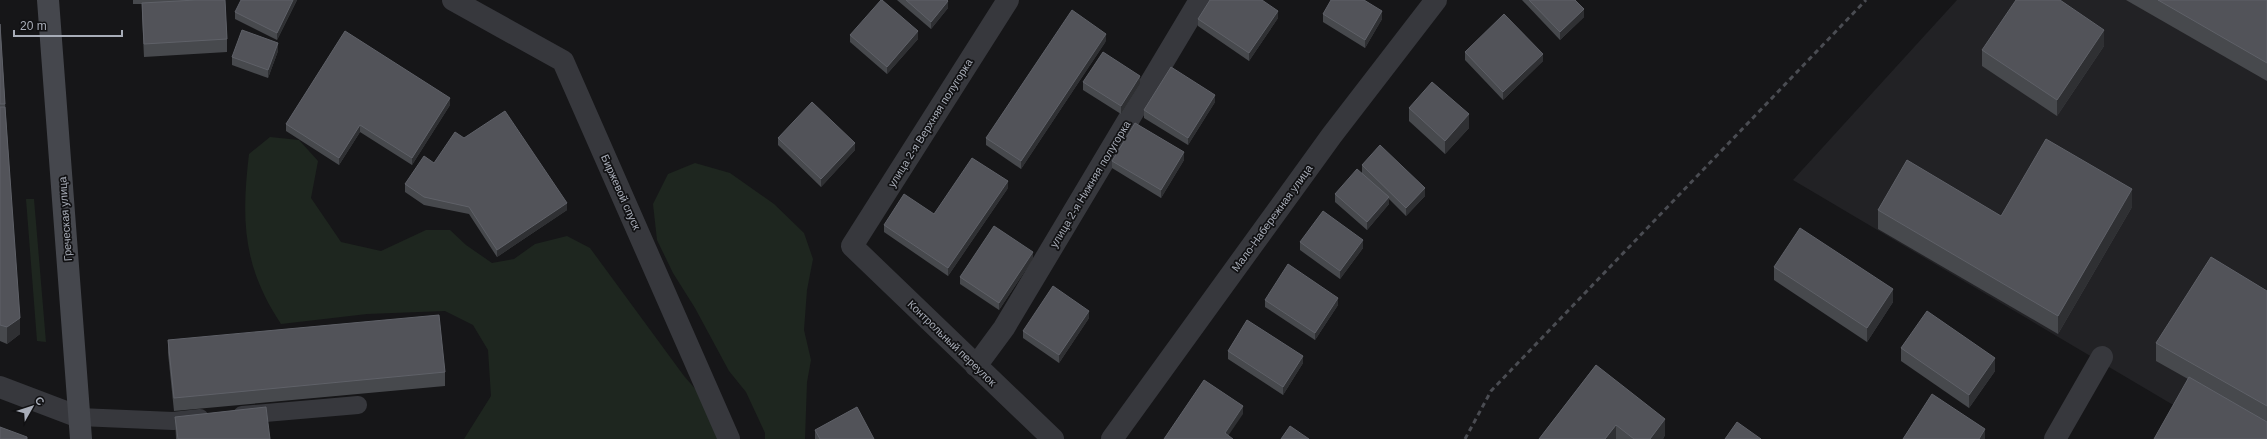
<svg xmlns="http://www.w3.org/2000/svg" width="2267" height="439" viewBox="0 0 2267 439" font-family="Arial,sans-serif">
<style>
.built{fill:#222225}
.green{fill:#1e261f}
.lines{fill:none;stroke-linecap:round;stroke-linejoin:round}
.lane{stroke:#37383d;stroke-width:18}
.street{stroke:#37383d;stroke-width:22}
.secondary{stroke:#45474d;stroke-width:22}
.rail{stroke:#4a4c52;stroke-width:3;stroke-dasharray:5 4;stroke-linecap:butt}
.wall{fill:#47494d}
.shaded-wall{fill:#2f3033}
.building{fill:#525359;stroke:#5f6168}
.labels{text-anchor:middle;stroke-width:3.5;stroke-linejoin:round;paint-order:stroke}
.street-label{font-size:11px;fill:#a8adb8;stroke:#111113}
</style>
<rect width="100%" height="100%" fill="#161618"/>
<!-- built -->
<path class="built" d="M1957,0H2267V439L2180,409L1793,180Z"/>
<!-- green -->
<g class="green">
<path d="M270,137L299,140L318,161L311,198L341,242L381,251L426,230H450L466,245L492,263L514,259L535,244L567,236L590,248L684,376L719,416L729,439H464L491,396L488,350L473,325L445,311L367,314L281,324C243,267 241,221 249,154Z"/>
<path d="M695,163L730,173L774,204L804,233L813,259L807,290L804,330L811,360L807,382L805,439H765V433L746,392L729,371L695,308L673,273L657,240L653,204L668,174Z"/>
<path d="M26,199H34L46,342L37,341Z"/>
</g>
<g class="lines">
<!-- lane -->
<g class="lane">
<path d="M242,415L358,405"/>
<path d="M79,417L173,421L200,418"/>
</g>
<!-- street -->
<g class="street">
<path d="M453,0L563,61L729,439"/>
<path d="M1008,0L852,246L1053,439"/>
<path d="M976,366L1004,328L1200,0"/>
<path d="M0,387L79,417"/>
<path d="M1112,439L1332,135L1436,0"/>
<path d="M2055,439L2102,357"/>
</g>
<!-- secondary -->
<path class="secondary" d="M48,0L81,439"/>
<!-- rail -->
<path class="rail" d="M1465,439L1491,391L1866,0"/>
</g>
<!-- wall -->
<g class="wall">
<path d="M133,0H225L227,39V52L144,57L142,16V4H133Z"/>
<path d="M297,0L277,40L235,19V12Z"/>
<path d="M897,0H947L948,8L931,29Z"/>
<path d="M1522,0H1575L1584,17L1560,40Z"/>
<path d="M2126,0H2267V81Z"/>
<path d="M1323,14L1382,19L1365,48L1323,22Z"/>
<path d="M1278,18L1249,61L1198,26V19Z"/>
<path d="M0,24L20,334L7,344L0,341Z"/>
<path d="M850,35L918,39L887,74L850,42Z"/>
<path d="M1106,41L1021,169L986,145V138Z"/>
<path d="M2104,46L2057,116L1982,66V50Z"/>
<path d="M278,51L268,78L232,65V57Z"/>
<path d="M1465,52L1543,61L1503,100L1465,60Z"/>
<path d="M1083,82L1140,84L1121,114L1083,90Z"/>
<path d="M1215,102L1188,145L1144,118V110Z"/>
<path d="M450,105L412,165L360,132L339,165L286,131V124Z"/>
<path d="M1409,108L1469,128L1445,154L1409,121Z"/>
<path d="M778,138L855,150L821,187L778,145Z"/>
<path d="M1184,160L1161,198L1112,168V161Z"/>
<path d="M434,163L567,210L497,257L469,214L424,205L405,192V184Z"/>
<path d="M1362,165L1425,196L1406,216L1389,199V204L1367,230L1335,202V194L1362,173Z"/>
<path d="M1008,188L948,276L884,232V225L934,214Z"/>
<path d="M2132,207L2058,334L1878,229V210L2001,216Z"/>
<path d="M1300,242L1363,248L1340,279L1300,250Z"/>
<path d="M1033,259L999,310L960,284V277Z"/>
<path d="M1774,267L1893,302L1867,342L1774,280Z"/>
<path d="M2267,291V439L2188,379L2156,361V343Z"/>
<path d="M1265,300L1338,305L1315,340L1265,307Z"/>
<path d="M1089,318L1059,363L1023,338V331Z"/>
<path d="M168,340L445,372V386L174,411L168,353Z"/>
<path d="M1901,348L1995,371L1969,408L1901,361Z"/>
<path d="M1228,351L1303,363L1283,395L1228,359Z"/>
<path d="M1596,365L1665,435L1663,439H1539Z"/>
<path d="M175,417L270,439H176Z"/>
<path d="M815,430L874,439H815Z"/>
</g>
<!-- shaded-wall -->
<g class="shaded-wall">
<path d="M293,0H297L277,40V33Z"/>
<path d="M948,1V8L931,29V22Z"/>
<path d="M1584,9V17L1560,40V32Z"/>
<path d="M1278,11V18L1249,61V53Z"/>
<path d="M1382,11V19L1365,48V40Z"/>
<path d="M2104,30V46L2057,116V100Z"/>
<path d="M918,31V39L887,74V67Z"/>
<path d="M1106,34V41L1021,169V161Z"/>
<path d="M278,43V51L268,78V70Z"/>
<path d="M1543,54V61L1503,100V92Z"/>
<path d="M1140,76V84L1121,114V106Z"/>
<path d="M1215,95V102L1188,145V138Z"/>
<path d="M450,98V105L412,165V158Z"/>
<path d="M1469,114V128L1445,154V141Z"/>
<path d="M360,125V132L339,165V158Z"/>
<path d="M855,143V150L821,187V179Z"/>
<path d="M1184,152V160L1161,198V190Z"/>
<path d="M1008,181V188L948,276V268Z"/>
<path d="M1425,188V196L1406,216V208Z"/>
<path d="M2132,189V207L2058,334V316Z"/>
<path d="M1389,197V204L1367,230V222Z"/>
<path d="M567,203V210L497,257V250Z"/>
<path d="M1363,240V248L1340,279V271Z"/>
<path d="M1033,252V259L999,310V303Z"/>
<path d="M1893,289V302L1867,342V328Z"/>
<path d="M1338,298V305L1315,340V333Z"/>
<path d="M1089,311V318L1059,363V355Z"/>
<path d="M20,318V334L7,344V327Z"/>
<path d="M1303,356V363L1283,395V387Z"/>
<path d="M1995,358V371L1969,408V395Z"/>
<path d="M1243,406V414L1226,439L1225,433Z"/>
<path d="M1665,419V435L1663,439H1650Z"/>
<path d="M1616,425V439H1605Z"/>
<path d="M1985,429V439H1979Z"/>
</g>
<!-- building -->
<g class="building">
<path d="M196,0H225L227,39L144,44L142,3Z"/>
<path d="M241,0H293L277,33L235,12Z"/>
<path d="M881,0H882L918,31L887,67L850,35Z"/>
<path d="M906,0H947L948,1L931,22Z"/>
<path d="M1210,0H1262L1278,11L1249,53L1198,19Z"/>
<path d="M1331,0H1364L1382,11L1365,40L1323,14Z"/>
<path d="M1529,0H1575L1584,9L1560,32Z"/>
<path d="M2016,0H2060L2104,30L2057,100L1982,50Z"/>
<path d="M2158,0H2267V63Z"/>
<path d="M1072,10L1106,34L1021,161L986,138Z"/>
<path d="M1504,14L1543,54L1503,92L1465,52Z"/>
<path d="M0,24L5,104H0Z"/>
<path d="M242,30L278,43L268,70L232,57Z"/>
<path d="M345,31L450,98L412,158L360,125L339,158L286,124Z"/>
<path d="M1103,52L1140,76L1121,106L1083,82Z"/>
<path d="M1171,67L1215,95L1188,138L1144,110Z"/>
<path d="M1432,82L1469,114L1445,141L1409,108Z"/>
<path d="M812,102L855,143L821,179L778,138Z"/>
<path d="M0,107H5L20,318L7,327L0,325Z"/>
<path d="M505,111L567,203L497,250L469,207L424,197L405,184L424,156L434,163L455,132L464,138Z"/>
<path d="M1135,123L1184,152L1161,190L1112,161Z"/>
<path d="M2046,139L2132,189L2058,316L1878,210L1907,160L2001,216Z"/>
<path d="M1380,145L1425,188L1406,208L1362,165Z"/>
<path d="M972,158L1008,181L948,268L884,225L904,194L934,214Z"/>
<path d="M1357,169L1389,197L1367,222L1335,194Z"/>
<path d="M1323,211L1363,240L1340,271L1300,242Z"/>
<path d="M994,226L1033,252L999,303L960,277Z"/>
<path d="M1800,228L1893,289L1867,328L1774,267Z"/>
<path d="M2211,257L2267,291V406L2156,343Z"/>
<path d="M1288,264L1338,298L1315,333L1265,300Z"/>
<path d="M1053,286L1089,311L1059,355L1023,331Z"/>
<path d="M1927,311L1995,358L1969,395L1901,348Z"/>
<path d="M439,315L445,372L174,398L168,340Z"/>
<path d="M1247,320L1303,356L1283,387L1228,351Z"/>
<path d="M1596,365L1665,419L1650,439H1634L1616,425L1605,439H1539Z"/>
<path d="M2189,377L2267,422V439H2154Z"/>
<path d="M1204,380L1243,406L1225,433L1233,439H1164Z"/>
<path d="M1932,394L1985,429L1979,439H1903Z"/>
<path d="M266,407L270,439H178L175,417Z"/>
<path d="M857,407L874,439H820L815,430Z"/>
<path d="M1737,422L1761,439H1725Z"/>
<path d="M1290,426L1309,439H1281Z"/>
<path d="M0,427L27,437V439H0Z"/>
</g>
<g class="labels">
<!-- street labels -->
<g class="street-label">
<text transform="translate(930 123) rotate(-58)" y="4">улица 2-я Верхняя полугорка</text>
<text transform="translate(1090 184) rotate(-59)" y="4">улица 2-я Нижняя полугорка</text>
<text transform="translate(621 192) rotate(66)" y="4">Биржевой спуск</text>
<text transform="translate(1272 218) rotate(-54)" y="4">Мало-Набережная улица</text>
<text transform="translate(65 219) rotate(-94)" y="4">Греческая улица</text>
<text transform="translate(952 343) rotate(44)" y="4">Контрольный переулок</text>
</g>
</g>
<!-- north arrow -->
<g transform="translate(32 407) rotate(51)" stroke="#111113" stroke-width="3" paint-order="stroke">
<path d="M0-3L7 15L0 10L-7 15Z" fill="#a8adb8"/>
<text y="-6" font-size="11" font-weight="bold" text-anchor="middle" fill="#a8adb8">С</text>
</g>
<!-- scale -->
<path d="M14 30v6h108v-6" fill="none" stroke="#a8adb8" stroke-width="2"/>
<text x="20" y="30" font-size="12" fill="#a8adb8" stroke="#111113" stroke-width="3" paint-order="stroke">20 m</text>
</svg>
